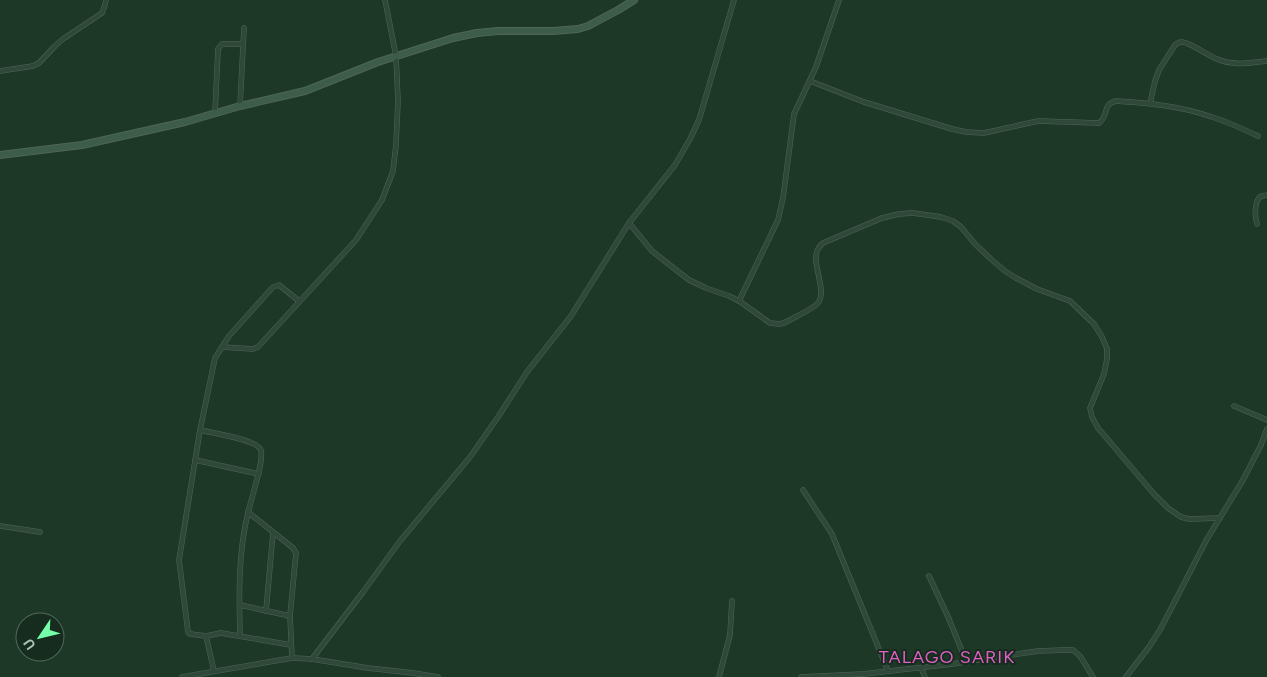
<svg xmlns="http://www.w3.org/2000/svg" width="1267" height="677" viewBox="0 0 1267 677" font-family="Figtree,sans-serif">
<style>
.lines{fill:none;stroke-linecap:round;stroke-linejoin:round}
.street-casing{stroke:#4e6657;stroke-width:5.5}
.secondary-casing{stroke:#4e6657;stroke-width:8}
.street{stroke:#304839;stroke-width:4.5}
.secondary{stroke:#3e5c4a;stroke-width:6}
.labels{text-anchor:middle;stroke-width:4;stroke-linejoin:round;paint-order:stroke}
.quarter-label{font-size:18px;letter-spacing:1px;fill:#e15ec6;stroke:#162c1e}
</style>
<rect width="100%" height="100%" fill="#1d3826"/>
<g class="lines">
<defs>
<g id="street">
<path d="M0,71L33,66L39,63L55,46L63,39L102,13L105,5L106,0"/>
<path d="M810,81L864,102L952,129L966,132L984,133L1038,121L1099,123C1109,116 1102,104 1116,101C1148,103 1181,106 1212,117C1228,122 1243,129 1258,136"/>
<path d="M1150,103L1155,81L1159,70L1175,45C1178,43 1178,42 1182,42C1189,42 1209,56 1217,59C1233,66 1250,63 1267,61"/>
<path d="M240,106L244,28"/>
<path d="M215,113L218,49L222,44H243"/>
<path d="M629,223L652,251L689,280L706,288L729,296L739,301L770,323L779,324L784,323C793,318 813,309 818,303C828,291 810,261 818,249C819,247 822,244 823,243L882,218L899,214L913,213L941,217L953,221L961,227L976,245L992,260L1005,271L1016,278L1037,289L1070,301L1094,324L1102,337L1107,349V359L1104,374L1090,408L1092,417L1098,428L1154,494L1168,508L1181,517L1189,519L1220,518"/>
<path d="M1257,224C1255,218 1254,204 1259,198C1261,195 1264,196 1267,195"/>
<path d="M739,301L778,220L783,198L794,114L816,67L839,0"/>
<path d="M222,347L253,349L258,347L356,240L382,200L393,171L396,145L398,101L396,56L385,0"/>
<path d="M1234,406L1267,420"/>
<path d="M200,430C211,433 257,439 261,450C262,453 261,458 261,461C258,479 252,496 248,513C238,552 239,596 240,636"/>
<path d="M195,460L259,474"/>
<path d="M803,490L832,534L888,671"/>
<path d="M248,512L293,548L296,553L290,616L292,658"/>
<path d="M0,526L40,532"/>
<path d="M929,576L949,619L966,661"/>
<path d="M240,605L290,616"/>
<path d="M266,611L273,533"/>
<path d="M206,636L214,671"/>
<path d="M291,645L221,633L206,636L190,634L188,632L179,560L200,430L215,358L229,336L273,287L279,285L299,301"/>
<path d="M312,659L363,592L400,541L470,457L498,417L527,372L571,316L629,223L675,165L690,139L699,120L734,0"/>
<path d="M921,668L925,677"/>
<path d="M182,677L292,658L312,659L368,668L413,673L438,677"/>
<path d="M719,677L730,635L732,601"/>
<path d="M801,677L863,674L952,664L1038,651L1064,650H1073L1080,656L1093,677"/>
<path d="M1126,677L1149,647L1160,630L1207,539L1243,480L1261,445L1267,429"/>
</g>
<path id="secondary" d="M0,155L82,145L185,122L240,106L305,91L378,62L453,38L477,33L498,31H553L578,29L588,26L618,10L634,0"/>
</defs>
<!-- street casing -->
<use href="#street" class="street-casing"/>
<!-- secondary casing -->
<use href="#secondary" class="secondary-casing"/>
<!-- street -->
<use href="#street" class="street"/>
<!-- secondary -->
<use href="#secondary" class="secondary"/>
</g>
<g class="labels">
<!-- quarter labels -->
<g class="quarter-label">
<text x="947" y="663">TALAGO SARIK</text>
</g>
</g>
<!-- north arrow -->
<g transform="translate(40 637) rotate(235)"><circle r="24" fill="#162c1e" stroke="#516a5a"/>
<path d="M0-4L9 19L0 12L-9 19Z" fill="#75ffaa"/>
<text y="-8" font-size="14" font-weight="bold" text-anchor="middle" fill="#aac6b5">U</text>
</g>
</svg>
